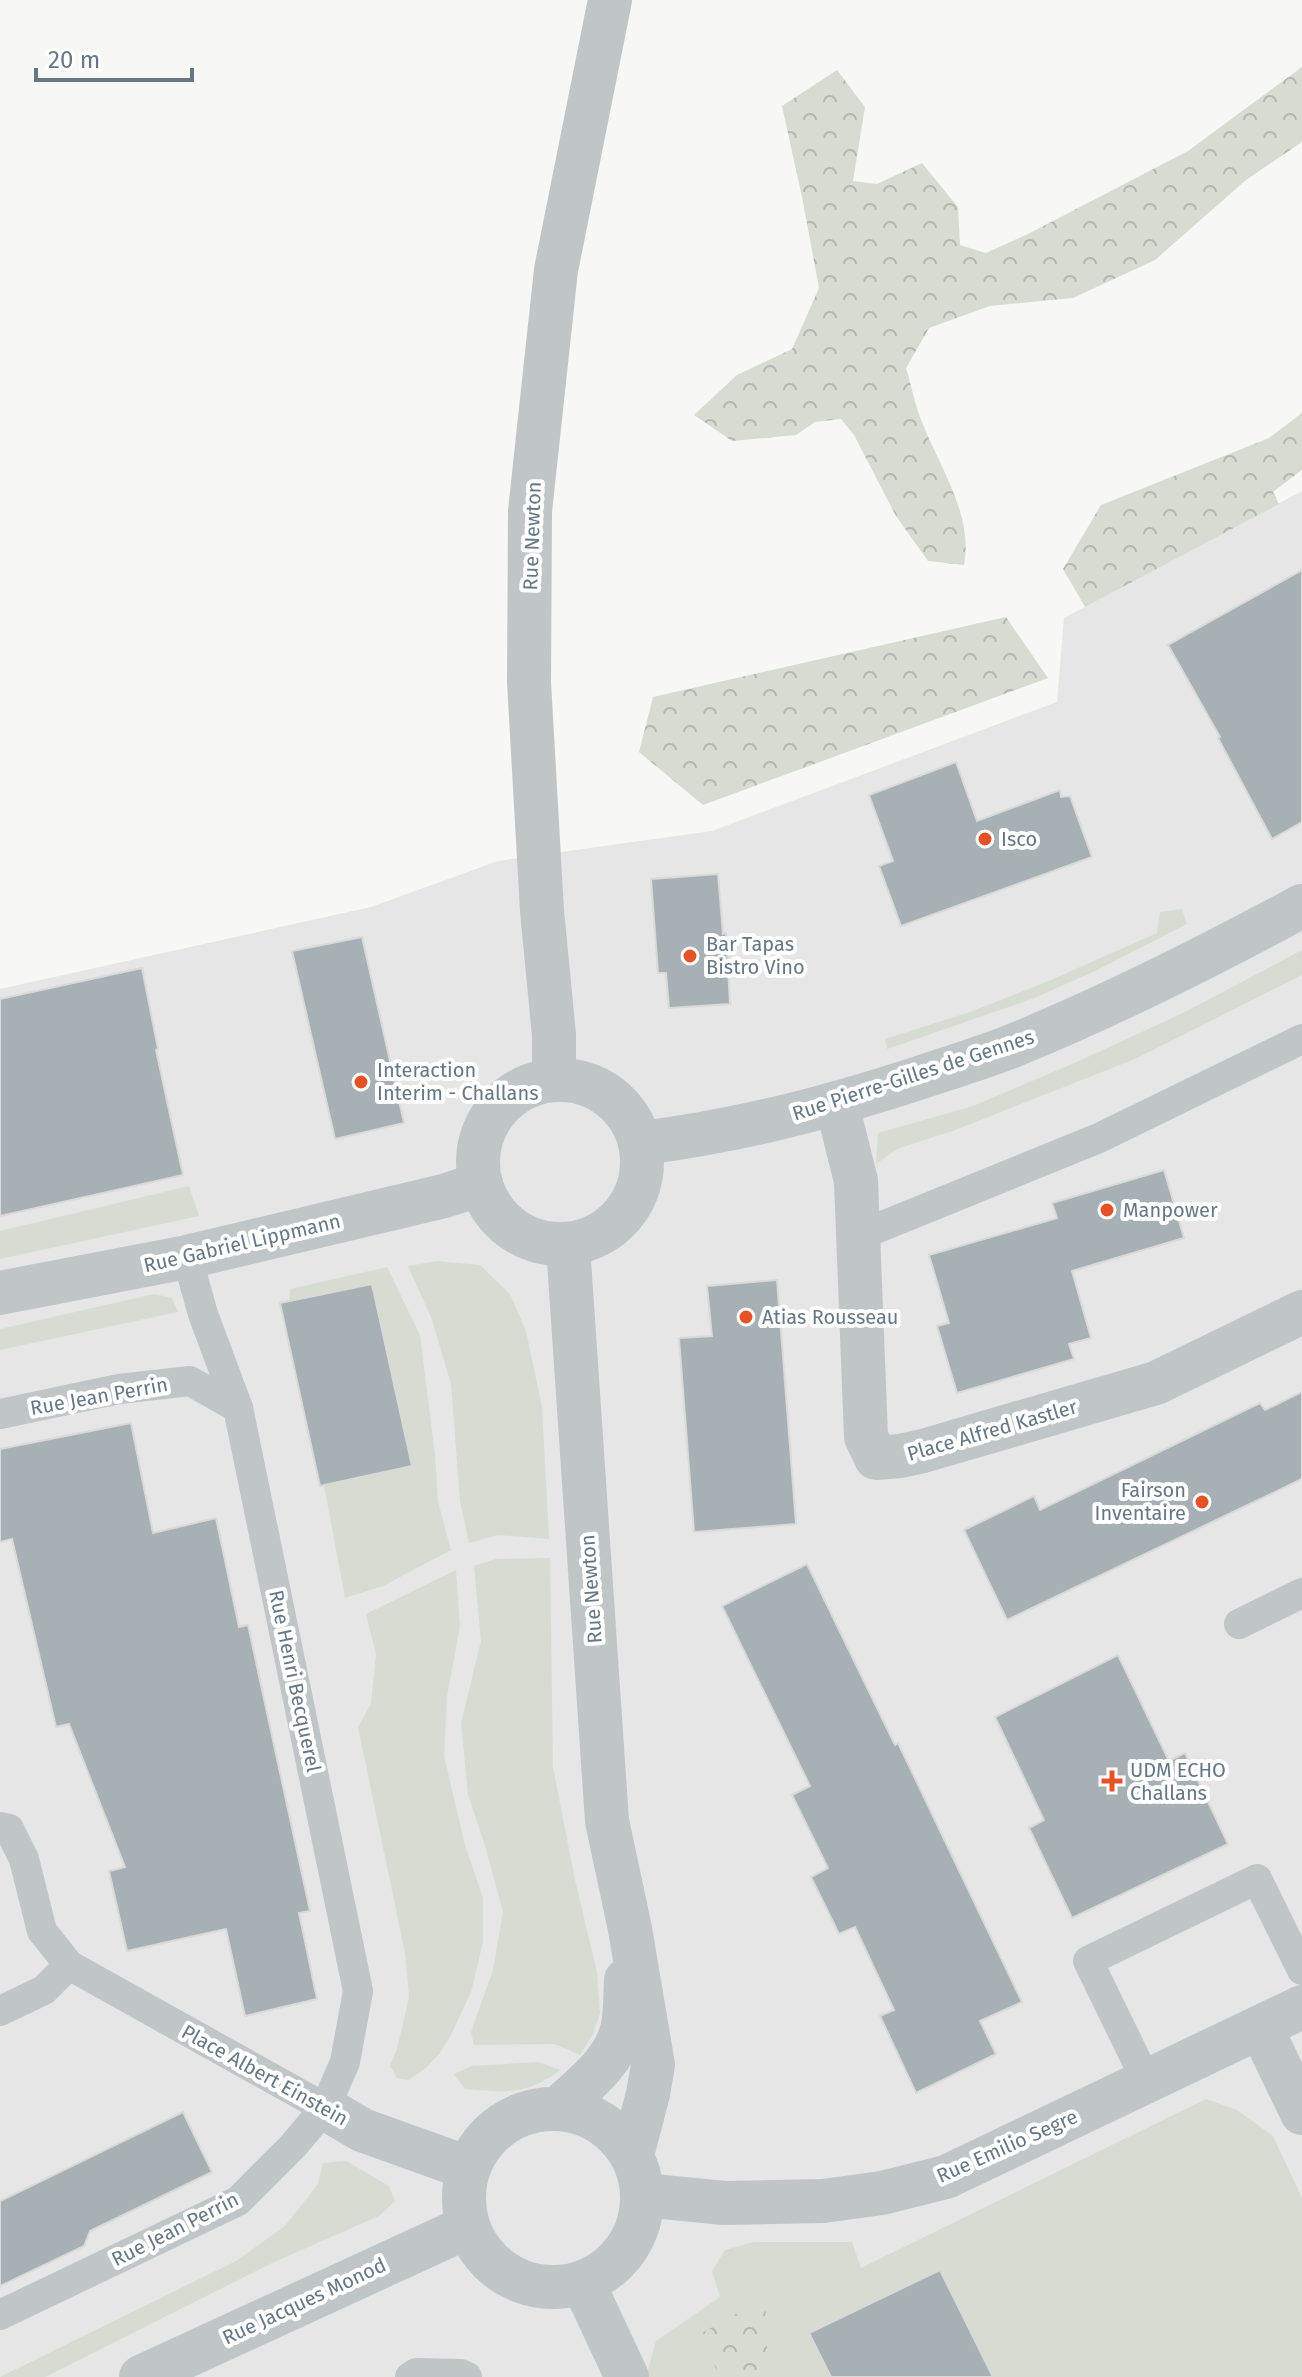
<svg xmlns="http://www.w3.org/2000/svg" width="1302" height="2377" viewBox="0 0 1302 2377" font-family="'Fira Sans',sans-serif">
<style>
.built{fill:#e5e6e5}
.green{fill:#d7dcd3}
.forest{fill:url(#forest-crowns)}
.building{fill:#a7b0b5;stroke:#d9d9d7;stroke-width:2}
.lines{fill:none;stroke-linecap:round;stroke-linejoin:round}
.service{stroke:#c0c5c8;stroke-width:30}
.minor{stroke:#c0c5c8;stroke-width:44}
.poi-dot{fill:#e45327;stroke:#fff;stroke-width:3}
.labels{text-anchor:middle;stroke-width:8;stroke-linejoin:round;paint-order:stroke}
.street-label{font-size:20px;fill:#667785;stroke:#fff}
.poi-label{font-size:20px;fill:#667785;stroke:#fff;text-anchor:start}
</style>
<defs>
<pattern id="forest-crowns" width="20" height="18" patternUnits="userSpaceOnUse" patternTransform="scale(2)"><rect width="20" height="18" fill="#d7dcd3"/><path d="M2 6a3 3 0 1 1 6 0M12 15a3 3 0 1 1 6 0" fill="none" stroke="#b2b7b1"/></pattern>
</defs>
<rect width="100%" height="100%" fill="#f7f7f4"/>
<!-- built -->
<path class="built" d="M1302,491V2377H0V989L371,907L498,861L712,831L1057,702L1064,618Z"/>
<!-- green -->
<g class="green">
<path d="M1182,909L1187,924L1095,971L1032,999L887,1049L885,1039L970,1012L1044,983L1157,933L1160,912Z"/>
<path d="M1302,950V975L1290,981L1135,1059L958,1129L897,1149L876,1164L878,1133L973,1106L1079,1061L1185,1012Z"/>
<path d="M189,1186L199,1216L0,1259V1231Z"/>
<path d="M437,1261L480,1265L510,1294L526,1331L542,1407L549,1539L498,1535L469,1543L460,1501L451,1384L431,1317L408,1266Z"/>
<path d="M387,1267L420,1335L435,1455L438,1502L451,1550L383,1586L345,1598L324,1485L412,1465L372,1284L289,1301L290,1289Z"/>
<path d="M154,1294L172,1298L178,1312L0,1350V1329Z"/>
<path d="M550,1558L553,1767L575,1880L597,1972L600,2013L593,2034L580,2055L554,2044L474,2045L471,2032L493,1970L503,1912L486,1849L468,1795L461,1723L481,1641L474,1566L496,1559Z"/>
<path d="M456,1570L460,1626L447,1696L444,1756L465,1845L483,1898V1942L471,1992L450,2037L440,2053L426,2068L408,2080L397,2078L390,2066L397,2049L409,1997L405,1953L358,1727L371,1704L376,1654L366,1614Z"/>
<path d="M538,2062L561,2070C523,2096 509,2092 465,2089L454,2074L472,2066Z"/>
<path d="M1206,2099L1237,2110L1273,2136L1302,2198V2377H646L656,2341L720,2297L712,2271L725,2250L754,2242H852L861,2268Z"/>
<path d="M346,2161L389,2186L395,2201L379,2216L272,2263L45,2377H0L236,2261L285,2226L318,2184L323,2163Z"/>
</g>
<!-- forest -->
<g class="forest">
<path d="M1302,67V142L1246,180L1155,260L1073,298L990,306L929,328L906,368C911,384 914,401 920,417C937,463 974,514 964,565L928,561L896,516L854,435L841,419L815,422L796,435L732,441L694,415L737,375L792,349L819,288L802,197L782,106L837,70L865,107L853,181L877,184L922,163L958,207L960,245L986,253L1026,235L1188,151Z"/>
<path d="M1302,413V470L1273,492L1279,504L1085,607L1063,569L1101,505L1269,438Z"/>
<path d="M1006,617L1048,678L703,805L639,752L653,697Z"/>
<path d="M765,2298L768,2377H720L700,2334Z"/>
</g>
<!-- building -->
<g class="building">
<path d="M1302,570V822L1272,839L1218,738L1220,737L1168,645Z"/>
<path d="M956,762L977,821L1060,790L1061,797L1070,796L1092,857L901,926L879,866L893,861L869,795Z"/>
<path d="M718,874L723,934L726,933L730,1004L669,1008L666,973H658L651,879Z"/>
<path d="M362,937L404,1123L335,1139L292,951Z"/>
<path d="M142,968L158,1049L156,1050L183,1175L0,1216V999Z"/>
<path d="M1164,1170L1184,1238L1072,1271L1091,1338L1069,1344L1074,1359L957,1393L937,1326L949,1323L929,1255L1057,1218L1052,1203Z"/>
<path d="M777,1280L796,1524L694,1532L679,1338L712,1336L707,1286Z"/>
<path d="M372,1284L412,1466L320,1486L280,1303Z"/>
<path d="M1302,1392V1479L1007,1620L964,1530L1034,1496L1040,1510L1260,1403L1265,1410Z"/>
<path d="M131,1423L153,1533L216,1518L239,1627L248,1625L310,1911L299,1913L317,1999L245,2016L226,1929L127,1951L109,1871L125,1867L69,1724L56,1727L12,1539L0,1542V1449Z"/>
<path d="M807,1564L895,1745L898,1743L1022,2002L980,2021L996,2054L916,2093L880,2016L894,2010L855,1927L839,1934L811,1877L828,1868L792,1795L810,1786L722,1606Z"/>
<path d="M1118,1655L1169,1761L1185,1753L1228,1844L1072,1918L1029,1828L1044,1820L995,1717Z"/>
<path d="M183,2112L212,2172L90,2231L84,2246L0,2286V2201Z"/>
<path d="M940,2270L993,2377H831L809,2333Z"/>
</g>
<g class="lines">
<!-- service -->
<g class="service">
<path d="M858,1236L1099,1138L1302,1039"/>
<path d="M0,1414L119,1389L190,1381L238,1408"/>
<path d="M1239,1624L1302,1593"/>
<path d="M0,1827L9,1829L24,1859L42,1931L69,1965L325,2108"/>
<path d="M0,2011L44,1990L69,1965"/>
<path d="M1147,2082L1088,1961L1257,1879L1302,1970"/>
<path d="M0,2315L238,2201L293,2146L325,2108L345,2062L358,1991L238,1408L203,1314L187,1257"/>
<path d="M410,2377L416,2373L461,2374L467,2377"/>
</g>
<!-- minor -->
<g class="minor">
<path d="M554,1078V1035L542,911L529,682L530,511L556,270L610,0"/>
<circle cx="560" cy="1162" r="82"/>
<path d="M837,1105L856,1181L866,1437L876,1458L900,1456L923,1451L1156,1383L1302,1312"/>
<path d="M642,1143C745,1130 838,1105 937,1072C964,1063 991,1055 1017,1044C1115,1004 1209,956 1302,906"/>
<path d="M568,1246L607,1821L630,1929L653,2065L648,2094L632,2155"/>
<path d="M0,1293L187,1257L444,1196L481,1184"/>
<path d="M1261,2028L1302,2113"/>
<path d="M325,2108L362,2130L468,2168"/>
<path d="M559,2108C583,2085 613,2064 622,2030C626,2015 625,1996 626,1980"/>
<circle cx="553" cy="2198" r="89"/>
<path d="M643,2195L724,2203L823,2201L882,2193L946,2177L1302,2007"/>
<path d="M583,2283L627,2377"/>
<path d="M141,2377L467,2227"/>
</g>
</g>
<!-- markers -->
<g class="poi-dot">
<circle cx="985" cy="839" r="8"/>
<circle cx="690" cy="956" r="8"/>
<circle cx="361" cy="1082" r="8"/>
<circle cx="1107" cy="1210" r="8"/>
<circle cx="746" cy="1317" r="8"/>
<circle cx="1202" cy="1502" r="8"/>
<path d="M1108 1769h8v8h8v8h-8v8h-8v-8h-8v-8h8z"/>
</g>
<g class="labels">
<!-- street labels -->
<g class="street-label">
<text transform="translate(532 536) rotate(-88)" y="7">Rue Newton</text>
<text transform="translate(913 1075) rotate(-18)" y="7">Rue Pierre-Gilles de Gennes</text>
<text transform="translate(242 1243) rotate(-13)" y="7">Rue Gabriel Lippmann</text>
<text transform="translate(99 1396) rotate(-10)" y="7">Rue Jean Perrin</text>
<text transform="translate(992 1430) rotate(-16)" y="7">Place Alfred Kastler</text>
<text transform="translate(591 1589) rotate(-94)" y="7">Rue Newton</text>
<text transform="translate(295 1681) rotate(78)" y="7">Rue Henri Becquerel</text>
<text transform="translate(265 2075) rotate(29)" y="7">Place Albert Einstein</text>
<text transform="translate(1007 2146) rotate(-24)" y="7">Rue Emilio Segre</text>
<text transform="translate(175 2229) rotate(-27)" y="7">Rue Jean Perrin</text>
<text transform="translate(304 2301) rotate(-25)" y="7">Rue Jacques Monod</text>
</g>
<!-- poi labels -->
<g class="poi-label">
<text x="1001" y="846">Isco</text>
<text x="706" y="951">Bar Tapas<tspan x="706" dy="23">Bistro Vino</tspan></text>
<text x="377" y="1077">Interaction<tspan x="377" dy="23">Interim - Challans</tspan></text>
<text x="1123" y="1217">Manpower</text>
<text x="762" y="1324">Atias Rousseau</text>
<text x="1186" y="1497" text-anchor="end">Fairson<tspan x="1186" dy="23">Inventaire</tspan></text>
<text x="1130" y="1777">UDM ECHO<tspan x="1130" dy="23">Challans</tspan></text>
</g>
</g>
<!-- scale -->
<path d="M36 68v12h156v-12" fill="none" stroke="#667785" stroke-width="4"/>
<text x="48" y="68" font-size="24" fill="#667785" stroke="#ffffff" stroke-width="6" paint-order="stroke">20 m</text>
</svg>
